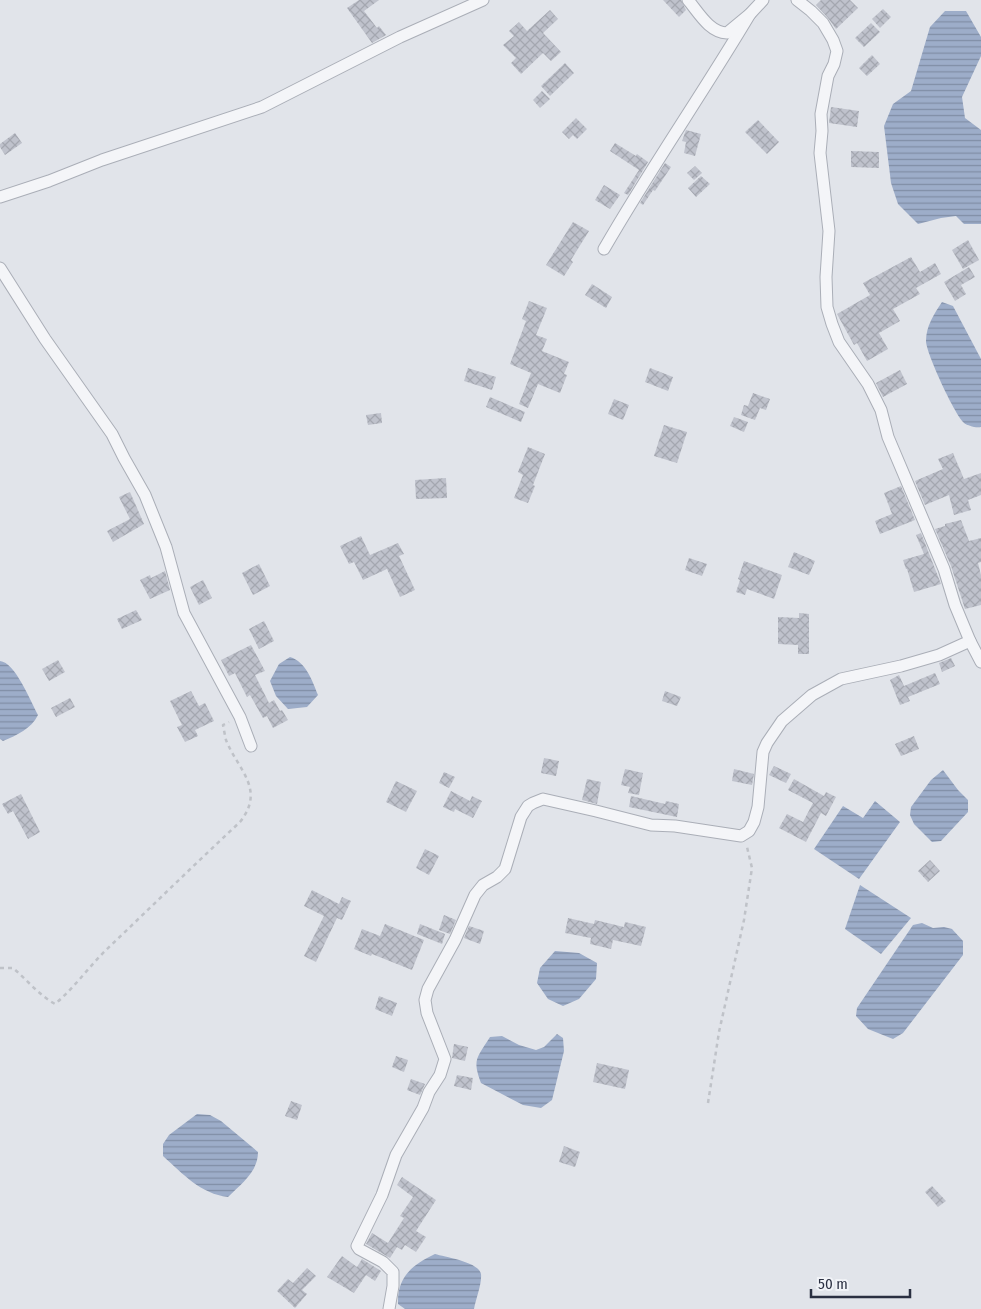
<svg xmlns="http://www.w3.org/2000/svg" width="981" height="1309" viewBox="0 0 981 1309" font-family="'Fira Sans Condensed',sans-serif">
<style>
.water{fill:url(#water-rules)}
.building{fill:url(#building-cross-hatch)}
.lines{fill:none;stroke-linecap:round;stroke-linejoin:round}
.minor-casing{stroke:#aaaeb7;stroke-width:13}
.path{stroke:#bfc2c8;stroke-width:2.5;stroke-dasharray:4 4;stroke-linecap:butt}
.minor{stroke:#f4f5f8;stroke-width:11}
</style>
<defs>
<pattern id="water-rules" width="6" height="5" patternUnits="userSpaceOnUse" patternTransform="scale(1.25)"><rect width="6" height="5" fill="#9dadc9"/><path d="M0 2.5h6" fill="none" stroke="#808da5"/></pattern>
<pattern id="building-cross-hatch" width="8" height="8" patternUnits="userSpaceOnUse" patternTransform="scale(1.25)"><rect width="8" height="8" fill="#bfc2cc"/><path d="M0 0l8 8M0 8l8-8" fill="none" stroke="#a4a7b0"/></pattern>
</defs>
<rect width="100%" height="100%" fill="#e1e4ea"/>
<!-- water -->
<g class="water">
<path d="M945,11H966L981,37V56L962,97L965,118L981,130V224H964L956,216L941,218L918,224L898,204L891,183L884,126L893,104L911,91L930,27Z"/>
<path d="M942,302L953,306L981,359V427C976,428 967,426 963,422C954,413 926,353 926,341C926,326 934,314 942,302Z"/>
<path d="M290,657C306,662 312,680 318,695L307,707L288,709L276,696L270,681L279,664Z"/>
<path d="M0,661C15,662 31,702 38,715C31,729 17,735 3,741L0,739Z"/>
<path d="M943,770L958,790L968,800V812L941,841L932,842L914,824L910,815L911,807L931,780Z"/>
<path d="M875,801L900,822L859,879L814,849L843,806L863,818Z"/>
<path d="M860,885L911,918L881,954L845,929Z"/>
<path d="M922,923L933,928L944,927L952,929L963,941V955L903,1033L893,1039L868,1029L856,1016L857,1008L913,925Z"/>
<path d="M555,951L579,953L597,963L596,979L579,999L563,1006L548,999L537,983L540,968Z"/>
<path d="M557,1034L563,1038L564,1051L552,1100L541,1108L523,1105L481,1083C472,1059 477,1058 490,1037L502,1036L519,1045L536,1050L544,1047Z"/>
<path d="M197,1114L210,1115L221,1121L258,1152C258,1172 241,1184 228,1197C201,1194 183,1174 163,1156V1144L169,1135Z"/>
<path d="M435,1254C445,1257 479,1262 481,1274C482,1284 476,1298 474,1309H405L398,1304C397,1277 412,1265 435,1254Z"/>
</g>
<!-- building -->
<g class="building">
<path d="M359,0H379L364,11L377,28L379,26L386,35L372,43L347,8Z"/>
<path d="M663,0H681L686,10L679,17Z"/>
<path d="M821,0H850L858,8L836,29L828,18L816,5Z"/>
<path d="M883,9L891,17L880,28L872,19Z"/>
<path d="M550,10L558,19L543,33L561,52L551,61L543,53L521,74L511,63L516,58L503,45L514,36L509,31L519,22L527,31Z"/>
<path d="M871,23L880,32L864,47L855,38Z"/>
<path d="M872,55L880,64L867,76L859,68Z"/>
<path d="M565,63L574,73L550,96L541,86Z"/>
<path d="M542,91L550,99L540,108L533,100Z"/>
<path d="M831,107L859,111L857,127L829,123Z"/>
<path d="M576,118L587,129L577,139L573,135L569,139L562,132Z"/>
<path d="M758,120L779,142L767,154L745,132Z"/>
<path d="M686,130L701,134L695,156L684,153L686,142L682,141Z"/>
<path d="M15,133L22,143L5,155L0,147V144Z"/>
<path d="M615,143L636,156L637,154L648,162L628,195L624,193L639,170L610,151Z"/>
<path d="M851,151L879,152V168L851,167Z"/>
<path d="M665,163L671,167L655,191L653,190L643,205L640,203Z"/>
<path d="M695,166L702,173L694,180L687,173Z"/>
<path d="M701,176L710,184L696,197L688,188Z"/>
<path d="M604,185L620,195L610,209L595,200Z"/>
<path d="M573,222L589,231L571,260L573,262L564,276L546,265Z"/>
<path d="M968,240L979,260L963,269L952,250Z"/>
<path d="M911,257L920,272L935,263L941,274L916,288L920,294L893,309L900,321L879,333L888,349L867,361L857,343L854,345L837,314L870,295L863,283Z"/>
<path d="M969,267L975,277L961,285L966,294L955,301L944,282Z"/>
<path d="M592,284L612,297L606,308L585,295Z"/>
<path d="M529,301L547,308L536,335L547,339L542,351L569,362L564,374L567,375L560,393L538,384L528,408L519,404L531,373L510,364L526,321L522,319Z"/>
<path d="M468,368L496,377L492,390L464,381Z"/>
<path d="M650,368L673,377L668,391L645,382Z"/>
<path d="M900,370L907,384L883,397L876,383Z"/>
<path d="M753,393L770,399L766,410L760,408L755,420L741,415L744,405L748,406Z"/>
<path d="M490,397L525,412L521,422L486,407Z"/>
<path d="M614,399L629,405L623,420L608,414Z"/>
<path d="M381,413L382,423L368,425L366,415Z"/>
<path d="M734,417L748,422L744,432L730,426Z"/>
<path d="M664,425L687,432L677,463L654,456Z"/>
<path d="M528,447L545,454L533,485L535,486L528,503L514,498L523,475L518,472Z"/>
<path d="M953,453L964,479L981,473V495L968,500L971,510L954,515L949,495L925,505L915,481L943,469L938,459Z"/>
<path d="M446,478L447,498L416,499L415,480Z"/>
<path d="M901,486L915,520L880,534L875,521L892,514L884,493Z"/>
<path d="M130,492L144,524L113,542L107,531L130,519L119,497Z"/>
<path d="M961,520L969,541L981,538V562L978,563L981,575V605L965,609L951,566L935,529L945,526V524Z"/>
<path d="M921,533L941,584L914,592L907,569H906L903,560L924,554L916,535Z"/>
<path d="M361,536L370,555L398,543L404,554L399,556L415,590L400,597L387,569L363,580L354,562L349,564L340,546Z"/>
<path d="M794,552L815,561L809,575L788,567Z"/>
<path d="M689,558L707,564L702,576L685,570Z"/>
<path d="M744,561L782,575L774,599L747,589L745,595L736,592L740,580L738,579Z"/>
<path d="M259,564L270,586L253,595L242,573Z"/>
<path d="M165,571L170,590L150,599L140,580L150,575L151,578Z"/>
<path d="M203,580L212,598L199,605L190,587Z"/>
<path d="M136,610L142,620L122,629L117,619Z"/>
<path d="M799,613L809,614V654H798V645L778,644V617L799,618Z"/>
<path d="M264,621L274,641L259,649L249,629Z"/>
<path d="M251,645L265,671L255,675L269,703L274,700L280,711L282,710L288,720L273,728L267,716L263,718L250,695L247,697L235,673L229,676L221,660Z"/>
<path d="M951,658L955,666L942,672L939,663Z"/>
<path d="M58,660L65,672L49,681L42,669Z"/>
<path d="M935,673L940,684L908,697L910,701L900,705L890,680L899,675L904,686Z"/>
<path d="M191,691L199,706L205,703L214,721L195,730L198,736L185,742L177,727L182,725L170,701Z"/>
<path d="M665,691L681,697L677,706L662,701Z"/>
<path d="M70,698L75,707L56,717L51,708Z"/>
<path d="M914,736L919,749L901,756L895,744Z"/>
<path d="M544,758L559,761L556,776L541,773Z"/>
<path d="M774,766L791,774L786,783L769,775Z"/>
<path d="M625,769L643,773L639,795L628,793L630,787L621,785Z"/>
<path d="M734,769L754,774L752,785L732,781Z"/>
<path d="M444,772L455,777L449,788L439,783Z"/>
<path d="M587,779L601,782L597,804L582,800Z"/>
<path d="M794,779L824,796L826,792L836,797L826,816L821,813L806,842L779,828L787,814L803,822L813,803L788,790Z"/>
<path d="M396,781L417,791L406,812L386,802Z"/>
<path d="M451,791L470,801L472,796L482,801L473,818L455,809L454,812L443,807Z"/>
<path d="M21,794L40,832L28,839L13,811L8,814L2,804Z"/>
<path d="M631,796L665,804L666,801L679,804L677,817L629,807Z"/>
<path d="M425,849L439,856L429,875L416,868Z"/>
<path d="M930,860L940,871L928,882L918,871Z"/>
<path d="M312,890L339,904L342,897L351,901L342,920L337,918L316,962L304,956L324,916L304,906Z"/>
<path d="M444,915L456,920L450,934L439,930Z"/>
<path d="M568,918L594,924L595,920L624,927L625,922L646,927L641,946L613,940L611,949L590,944L591,938L565,933Z"/>
<path d="M385,924L424,940L412,970L372,954L371,956L354,949L362,929L380,936Z"/>
<path d="M420,924L445,934L442,944L417,934Z"/>
<path d="M469,926L484,931L480,944L464,938Z"/>
<path d="M379,996L397,1003L392,1016L375,1009Z"/>
<path d="M454,1044L468,1047L465,1061L452,1058Z"/>
<path d="M396,1056L408,1060L404,1072L392,1067Z"/>
<path d="M597,1063L629,1070L625,1089L593,1082Z"/>
<path d="M457,1075L473,1078L471,1090L454,1086Z"/>
<path d="M411,1079L425,1084L420,1095L407,1090Z"/>
<path d="M291,1101L302,1105L297,1120L285,1116Z"/>
<path d="M564,1146L580,1152L575,1167L559,1162Z"/>
<path d="M402,1177L436,1200L416,1231L426,1237L416,1252L405,1245L402,1250L397,1247L390,1258L366,1244L372,1233L388,1243L404,1218L400,1216L413,1197L397,1185Z"/>
<path d="M932,1186L946,1201L938,1207L925,1192Z"/>
<path d="M342,1256L357,1267L362,1259L381,1271L375,1281L366,1275L354,1293L327,1277Z"/>
<path d="M307,1268L316,1276L302,1290L307,1294L295,1308L277,1291L288,1279L293,1283Z"/>
</g>
<g class="lines">
<defs>
<g id="minor">
<path d="M688,0C699,13 709,32 727,33L750,14L763,0"/>
<path d="M797,0L811,11L823,23L833,40L837,51L834,64L828,76L821,114L822,131L820,153L829,231L826,277L827,307L832,324L839,342L868,384L881,410L888,437L944,569L955,605L970,641L981,662"/>
<path d="M0,197L49,181L102,160L262,107L400,37L483,0"/>
<path d="M604,249C650,169 703,93 750,14"/>
<path d="M0,268L45,339L112,434L124,458L145,495L166,547L184,613L240,717L251,746"/>
<path d="M389,1309L393,1286V1272L383,1262L359,1249L357,1246L382,1195L396,1155L423,1108L429,1092L440,1075L445,1059L427,1013L425,1000L428,989L455,940L475,895L483,885L497,877L505,869L521,817L528,806L533,803L543,799L596,811L651,825L675,826L741,836L749,831L754,822L758,807L763,752L767,743L782,721L812,695L841,679L901,666L939,655L970,641"/>
</g>
</defs>
<!-- minor casing -->
<use href="#minor" class="minor-casing"/>
<!-- path -->
<g class="path">
<path d="M0,968H13C27,980 39,995 55,1004C74,988 88,968 105,951C150,908 195,864 240,822C266,789 238,770 226,740C225,736 224,730 223,725L229,722"/>
<path d="M708,1103L719,1032L744,920L752,868L747,847"/>
</g>
<!-- minor -->
<use href="#minor" class="minor"/>
</g>
<!-- scale -->
<path d="M811 1289v8h99v-8" fill="none" stroke="#2a2f41" stroke-width="2.5"/>
<text x="818" y="1289" font-size="15" fill="#2a2f41" stroke="#f1f3f7" stroke-width="4" paint-order="stroke">50 m</text>
</svg>
